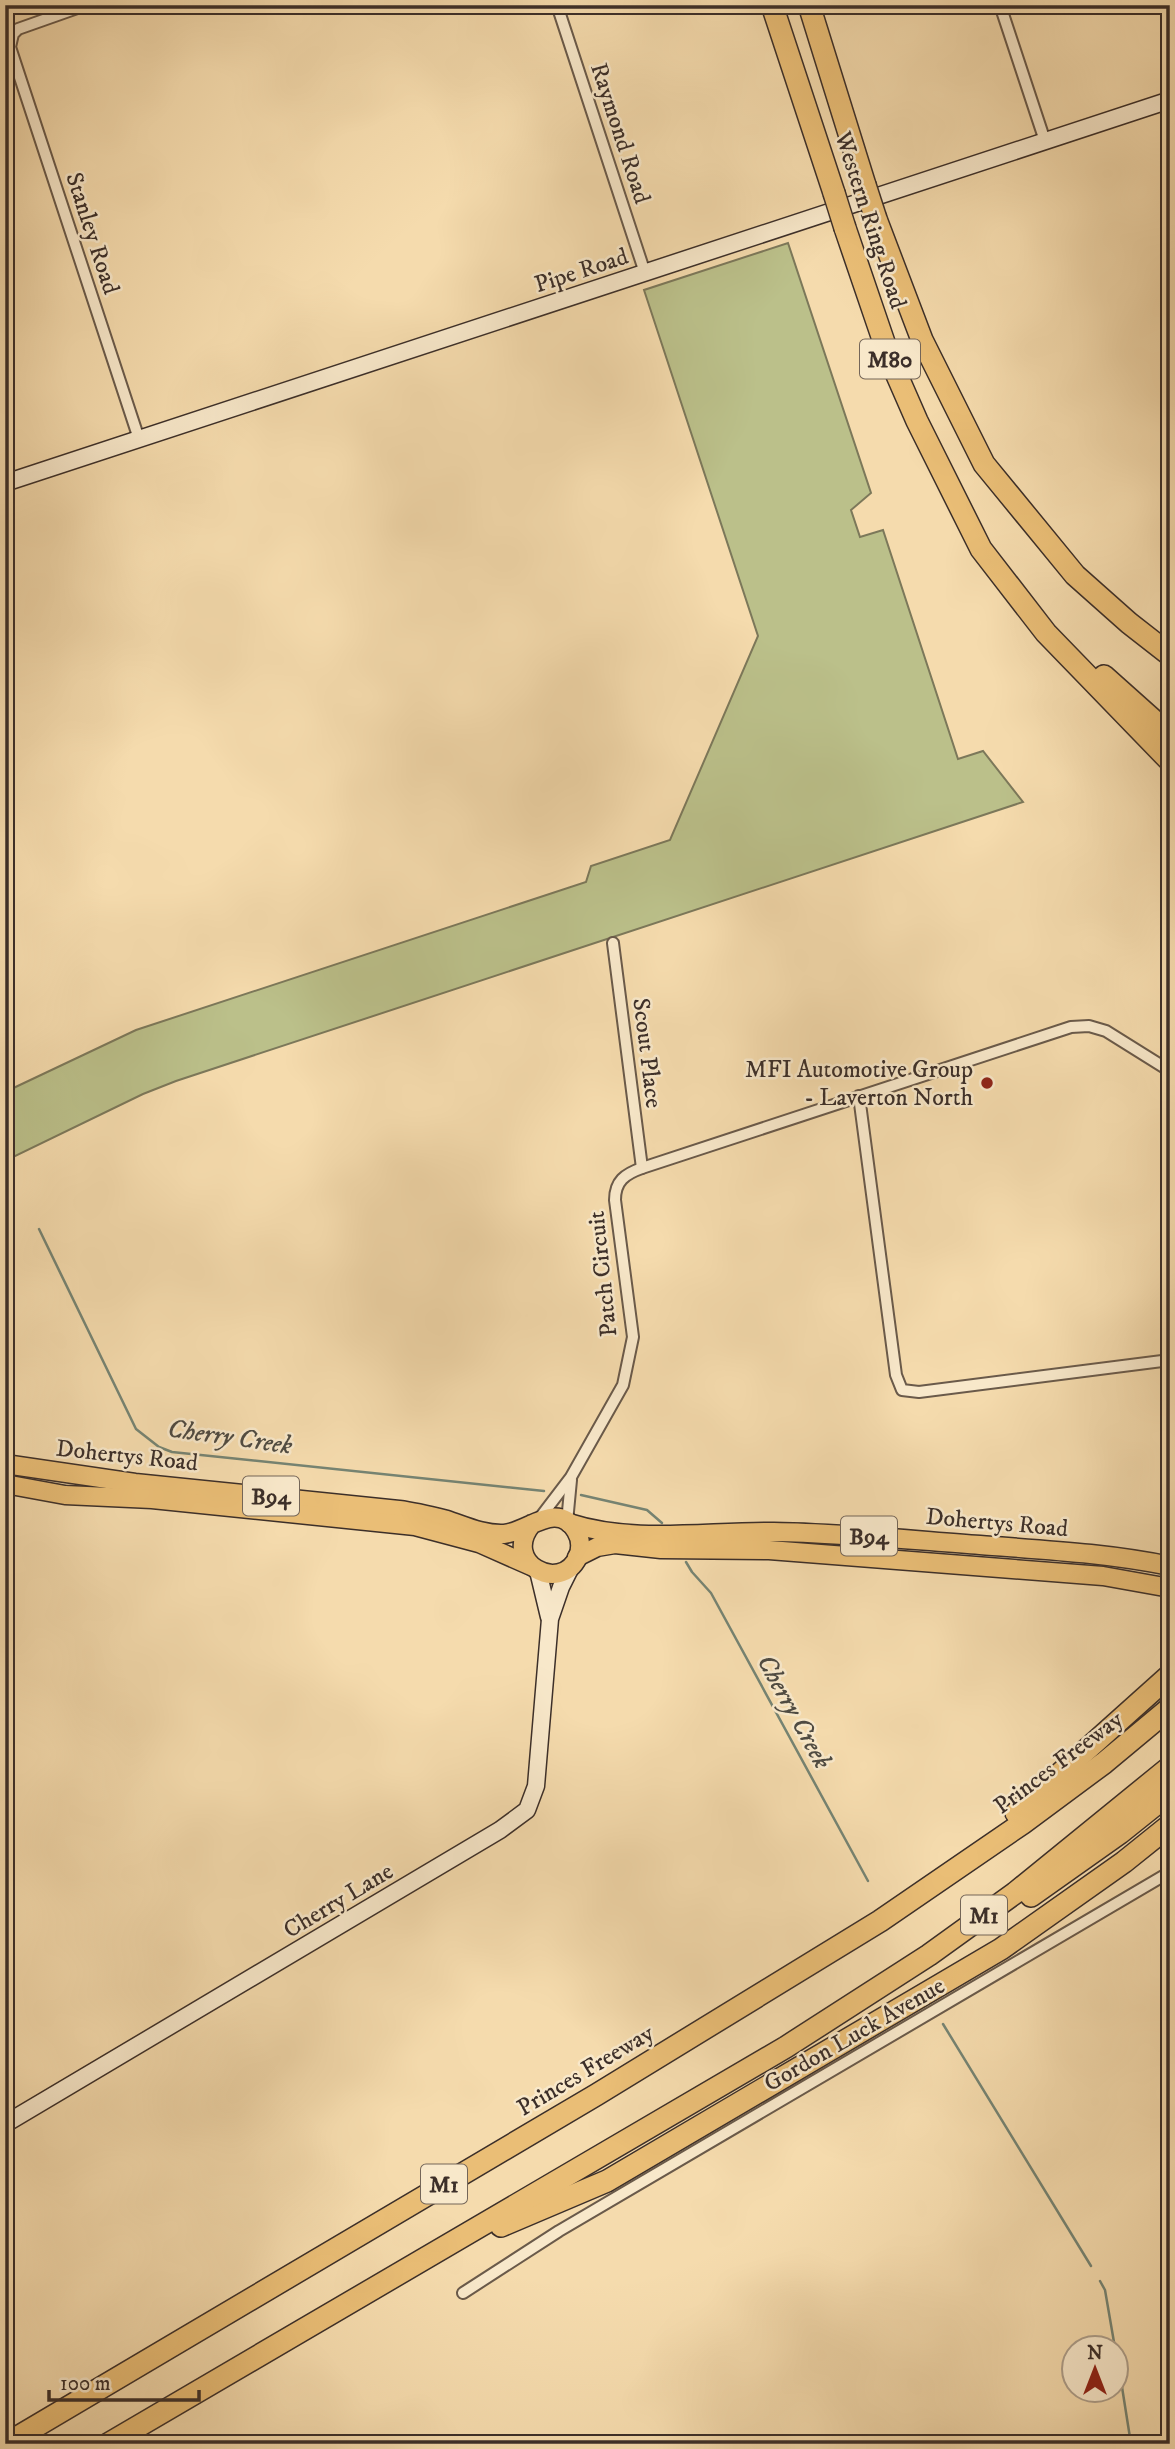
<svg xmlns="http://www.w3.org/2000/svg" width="1175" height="2449" viewBox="0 0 1175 2449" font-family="'IM FELL DW Pica',serif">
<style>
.green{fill:#bbc08a;stroke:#7c785a;stroke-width:2}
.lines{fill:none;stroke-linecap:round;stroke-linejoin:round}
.stream{stroke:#768473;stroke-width:2.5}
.street-casing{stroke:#6a5a4a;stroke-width:14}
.secondary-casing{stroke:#3c2f29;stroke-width:19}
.primary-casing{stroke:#3c2f29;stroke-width:21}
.highway-casing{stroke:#3c2f29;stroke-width:24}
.street{stroke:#f8e8ca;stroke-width:10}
.secondary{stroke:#f8e8ca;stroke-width:16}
.primary{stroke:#eabe76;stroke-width:18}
.highway{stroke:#eabe76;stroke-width:21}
.highway-bridge-casing{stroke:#3c2f29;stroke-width:24;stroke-linecap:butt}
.highway-bridge{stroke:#eabe76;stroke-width:21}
.poi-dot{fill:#8f2418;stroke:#f8e8ca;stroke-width:2.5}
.labels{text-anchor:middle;stroke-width:5;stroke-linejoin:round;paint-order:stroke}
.shield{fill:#f8e8ca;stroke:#746659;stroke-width:2}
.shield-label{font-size:23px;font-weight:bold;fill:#3c2f29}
.street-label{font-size:24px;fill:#3c2f29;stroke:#f8e8ca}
.poi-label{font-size:24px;fill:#3c2f29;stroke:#f8e8ca;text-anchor:end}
.water-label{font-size:26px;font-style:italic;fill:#4f4b42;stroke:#f8e8ca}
</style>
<rect width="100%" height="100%" fill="#f5dbad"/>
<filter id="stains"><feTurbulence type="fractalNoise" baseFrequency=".00286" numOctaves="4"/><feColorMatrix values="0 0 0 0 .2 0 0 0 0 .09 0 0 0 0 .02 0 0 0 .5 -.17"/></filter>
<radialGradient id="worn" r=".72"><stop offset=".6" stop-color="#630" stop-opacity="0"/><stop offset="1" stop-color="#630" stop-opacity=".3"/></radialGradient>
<!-- green -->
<path class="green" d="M788,243L871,493L851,510L860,537L883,530L958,759L983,751L1023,802L176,1081L143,1094L5,1161V1092L136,1030L586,882L591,866L670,840L758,636L644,290Z"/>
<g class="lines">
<!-- stream -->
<g class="stream">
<path d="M39,1229L136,1429L159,1447L172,1452L544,1491"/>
<path d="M581,1495L647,1510L662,1523"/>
<path d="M686,1562L692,1572L711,1593L868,1881"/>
<path d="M943,2024L1091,2266"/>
<path d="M1100,2281L1105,2290L1115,2348"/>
<path d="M1116,2349L1131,2444"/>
</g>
<defs>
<g id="street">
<path d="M86,5L18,29L13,34L10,47L139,439"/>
<path d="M557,5L645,273"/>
<path d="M1000,5L1045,141"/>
<path d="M613,943L642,1168"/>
<path d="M859,1096L896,1375L902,1390L919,1392L1170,1360"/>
<path d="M539,1519L571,1477L623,1385L633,1337L615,1200C615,1181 625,1174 642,1168L1071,1027L1089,1026L1106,1031L1170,1071"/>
<path d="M567,1522L571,1480"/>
<path d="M463,2293L559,2231L1170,1872"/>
</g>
<g id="secondary">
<path d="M5,483L1170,100"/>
<path d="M538,1571L549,1617"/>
<path d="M5,2124L500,1830L527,1810L536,1786L550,1619L561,1587L572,1565"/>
</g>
<g id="primary">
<path d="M5,1464L135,1483L399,1510C415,1512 431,1516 447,1520C465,1526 484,1535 504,1534C528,1532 557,1500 576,1531C581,1539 581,1549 578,1557C560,1595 500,1562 532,1524"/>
<path d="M5,1484L65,1495L152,1499L415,1526L479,1543L531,1566"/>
<path d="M569,1523C634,1544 706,1531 774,1532C843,1533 912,1540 980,1545C1044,1550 1107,1553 1170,1566"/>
<path d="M577,1557L597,1547L615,1544L661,1549L769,1550L1103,1576L1170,1588"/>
</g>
<g id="highway">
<path d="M772,5L834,193"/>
<path d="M809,5L865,185"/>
<path d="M876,219L922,340L984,464L1075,575L1129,623L1170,655"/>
<path d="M845,228L889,357L917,421L981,549L1046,633L1170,761"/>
<path d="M1104,676L1170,735"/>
<path d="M1016,1813L1170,1675"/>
<path d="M1031,1896L1120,1833L1170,1793"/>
<path d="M501,2226L607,2181L1001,1949L1124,1862L1170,1825"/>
<path d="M6,2444L596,2095L880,1921L1023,1823L1104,1763L1170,1708"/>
<path d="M108,2444L786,2047L929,1955L1015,1893L1170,1767"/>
</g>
</defs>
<!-- street casing -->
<use href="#street" class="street-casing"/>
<!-- secondary casing -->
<use href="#secondary" class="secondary-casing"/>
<!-- primary casing -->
<use href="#primary" class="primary-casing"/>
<!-- highway casing -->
<use href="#highway" class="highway-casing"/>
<!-- street -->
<use href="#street" class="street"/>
<!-- secondary -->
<use href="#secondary" class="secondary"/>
<!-- primary -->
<use href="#primary" class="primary"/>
<!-- highway -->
<use href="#highway" class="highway"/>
<defs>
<g id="highway-bridge">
<path d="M865,185L876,219"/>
<path d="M834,193L845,228"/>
</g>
</defs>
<!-- highway-bridge casing -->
<use href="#highway-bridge" class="highway-bridge-casing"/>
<!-- highway-bridge -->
<use href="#highway-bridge" class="highway-bridge"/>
</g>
<!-- markers -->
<circle class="poi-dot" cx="987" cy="1083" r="7"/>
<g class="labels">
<!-- shield labels -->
<g class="shield">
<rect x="860" y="339.5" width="60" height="39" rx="5"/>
<rect x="243" y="1476.5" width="56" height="39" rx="5"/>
<rect x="841" y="1516.5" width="56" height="39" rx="5"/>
<rect x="961" y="1895.5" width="46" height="39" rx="5"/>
<rect x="421" y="2164.5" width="46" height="39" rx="5"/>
</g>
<g class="shield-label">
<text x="890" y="367">M80</text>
<text x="271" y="1504">B94</text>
<text x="869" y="1544">B94</text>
<text x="984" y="1923">M1</text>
<text x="444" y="2192">M1</text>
</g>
<!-- street labels -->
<g class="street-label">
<text transform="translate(621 133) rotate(72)" y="8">Raymond Road</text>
<text transform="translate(871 220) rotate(72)" y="8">Western Ring Road</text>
<text transform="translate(93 233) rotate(72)" y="8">Stanley Road</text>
<text transform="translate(581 270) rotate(-18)" y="8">Pipe Road</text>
<text transform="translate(648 1053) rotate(83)" y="8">Scout Place</text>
<text transform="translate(602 1274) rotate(-96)" y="8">Patch Circuit</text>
<text transform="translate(127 1455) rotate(6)" y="8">Dohertys Road</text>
<text transform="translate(997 1522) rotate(5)" y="8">Dohertys Road</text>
<text transform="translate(1058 1762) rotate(-37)" y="8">Princes Freeway</text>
<text transform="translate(338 1900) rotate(-31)" y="8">Cherry Lane</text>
<text transform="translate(854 2034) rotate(-30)" y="8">Gordon Luck Avenue</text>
<text transform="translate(585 2070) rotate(-31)" y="8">Princes Freeway</text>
</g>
<!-- poi labels -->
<g class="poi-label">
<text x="973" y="1077">MFI Automotive Group<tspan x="973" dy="28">- Laverton North</tspan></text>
</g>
<!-- water labels -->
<g class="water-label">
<text transform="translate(230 1436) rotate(8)" y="9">Cherry Creek</text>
<text transform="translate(795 1711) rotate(61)" y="9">Cherry Creek</text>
</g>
</g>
<!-- margin -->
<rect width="1175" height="2449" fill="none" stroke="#f5dbad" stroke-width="28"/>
<rect x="7" y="7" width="1161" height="2435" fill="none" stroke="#3c2f29" stroke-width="3.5"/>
<rect x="14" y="14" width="1147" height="2421" fill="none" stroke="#3c2f29" stroke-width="2"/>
<!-- north arrow -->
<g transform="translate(1095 2369)"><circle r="33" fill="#f8e8ca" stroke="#ad9e8a" stroke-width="2"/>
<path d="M0-5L12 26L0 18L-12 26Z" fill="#8f2418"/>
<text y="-10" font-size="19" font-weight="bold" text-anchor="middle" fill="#3c2f29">N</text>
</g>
<!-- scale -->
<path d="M49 2390v10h150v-10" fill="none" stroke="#3c2f29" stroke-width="3.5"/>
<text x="60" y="2390" font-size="21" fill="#3c2f29" stroke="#f8e8ca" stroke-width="5" paint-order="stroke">100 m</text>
<rect width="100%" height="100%" filter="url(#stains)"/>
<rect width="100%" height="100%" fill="url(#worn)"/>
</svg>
